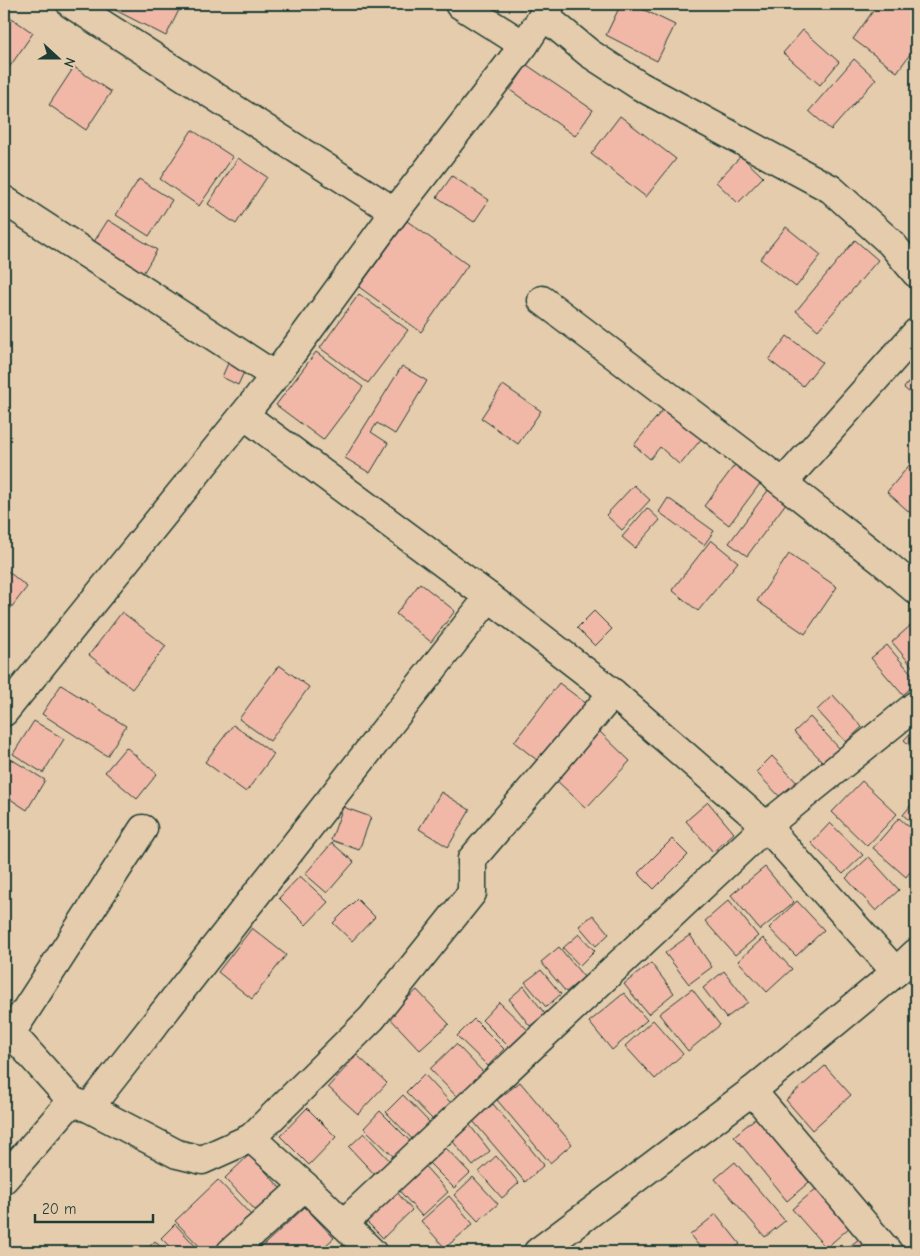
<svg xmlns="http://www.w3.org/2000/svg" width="920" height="1256" viewBox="0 0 920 1256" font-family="'Comic Neue',sans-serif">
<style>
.building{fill:#f1b8a8;stroke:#1f3d34}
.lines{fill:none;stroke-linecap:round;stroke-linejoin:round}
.street-casing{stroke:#1f3d34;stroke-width:31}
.secondary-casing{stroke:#1f3d34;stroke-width:31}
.street{stroke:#e5ccad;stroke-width:28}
.secondary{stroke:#e5ccad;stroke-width:28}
</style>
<rect width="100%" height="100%" fill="#e5ccad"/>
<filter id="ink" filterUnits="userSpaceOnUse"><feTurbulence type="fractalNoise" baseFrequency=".02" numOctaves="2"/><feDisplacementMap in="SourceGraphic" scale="10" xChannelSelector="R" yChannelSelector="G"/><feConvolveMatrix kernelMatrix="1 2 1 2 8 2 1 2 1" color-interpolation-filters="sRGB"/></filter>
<g filter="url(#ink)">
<!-- building -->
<g class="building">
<path d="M118,4H182L166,36L115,10Z"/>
<path d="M621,4H632L675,25L657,61L606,35Z"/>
<path d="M878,4H901L916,15V46L897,72L853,39Z"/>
<path d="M10,17L33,33L4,75V27Z"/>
<path d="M803,30L839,62L820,85L783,53Z"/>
<path d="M854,59L876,79L831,130L809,111Z"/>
<path d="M527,65L593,110L575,136L510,90Z"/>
<path d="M74,67L111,92L86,130L49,105Z"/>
<path d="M4,107L10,111L4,121Z"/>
<path d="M620,116L676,159L646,197L591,154Z"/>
<path d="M192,130L233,157L199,206L160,179Z"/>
<path d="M741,156L763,177L738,203L716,182Z"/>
<path d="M238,158L267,177L236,224L208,204Z"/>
<path d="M452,176L489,200L474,222L437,197Z"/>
<path d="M139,179L172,200L149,236L116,215Z"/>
<path d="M108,220L157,250L142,275L92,245Z"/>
<path d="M407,221L468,265L421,332L359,287Z"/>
<path d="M786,227L821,255L796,287L760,259Z"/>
<path d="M855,240L878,260L818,330L796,311Z"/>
<path d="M359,294L408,330L368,383L320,348Z"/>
<path d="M787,336L822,362L803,386L769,360Z"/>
<path d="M316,352L363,387L323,440L276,405Z"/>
<path d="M232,354L249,361L238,385L222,377Z"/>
<path d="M402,366L427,381L395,434L377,423L371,432L388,443L370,473L345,458Z"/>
<path d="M916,373V398L904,388Z"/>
<path d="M503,385L541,411L518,444L481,418Z"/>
<path d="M674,396L711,427L680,465L660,447L650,459L634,445Z"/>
<path d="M746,450L771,469L729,525L704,506Z"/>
<path d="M912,462L916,466V518L887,492Z"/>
<path d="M775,481L792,495L747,556L729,543Z"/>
<path d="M634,485L650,500L622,530L606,515Z"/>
<path d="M668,498L714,531L704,545L659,512Z"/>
<path d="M647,508L660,520L635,548L622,537Z"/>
<path d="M711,540L738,562L698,611L672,590Z"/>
<path d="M789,554L837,587L805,634L757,601Z"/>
<path d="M4,568L27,587L4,617Z"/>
<path d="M420,583L455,611L431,642L396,614Z"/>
<path d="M594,611L612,629L595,646L577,628Z"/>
<path d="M122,612L166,646L132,689L89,655Z"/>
<path d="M910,626L916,633V671L892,642Z"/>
<path d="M887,645L916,679V683L903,695L871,658Z"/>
<path d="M279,665L309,687L270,741L239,719Z"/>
<path d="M559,683L588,705L542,764L514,742Z"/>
<path d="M61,685L126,726L107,756L42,714Z"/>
<path d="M833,695L862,727L846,742L817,710Z"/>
<path d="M810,717L839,748L824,763L794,732Z"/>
<path d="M34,721L64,739L43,773L13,754Z"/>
<path d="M233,725L274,754L246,792L205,762Z"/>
<path d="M916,727V751L904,740Z"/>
<path d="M598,730L630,761L586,808L554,778Z"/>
<path d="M126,747L157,774L137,799L105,772Z"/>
<path d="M772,756L799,785L783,800L756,772Z"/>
<path d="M11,759L45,780L27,810L4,795V770Z"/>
<path d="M862,781L897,814L867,846L832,812Z"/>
<path d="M441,792L470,810L448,847L419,829Z"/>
<path d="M916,799V826L903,815Z"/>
<path d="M708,802L734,833L713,852L686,821Z"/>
<path d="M343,807L371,817L359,850L331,840Z"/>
<path d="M899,818L916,833V865L906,877L873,848Z"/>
<path d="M830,823L863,855L843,874L811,843Z"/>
<path d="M672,839L688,855L654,889L638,873Z"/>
<path d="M332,843L354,862L327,893L305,874Z"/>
<path d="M869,857L899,890L876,911L846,878Z"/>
<path d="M765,867L794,902L760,930L731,895Z"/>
<path d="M300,876L328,902L306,925L279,898Z"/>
<path d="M357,899L375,917L352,941L333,923Z"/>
<path d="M729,900L758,936L735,955L705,921Z"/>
<path d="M797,901L824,930L796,956L769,928Z"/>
<path d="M593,915L609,934L596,946L579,926Z"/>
<path d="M252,928L286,955L252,999L218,972Z"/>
<path d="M579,934L595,951L580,966L563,948Z"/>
<path d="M690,935L712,967L689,984L665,953Z"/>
<path d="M763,938L792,969L767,992L738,961Z"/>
<path d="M559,947L584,977L566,992L541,962Z"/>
<path d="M651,963L674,993L648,1014L624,984Z"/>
<path d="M541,970L561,994L546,1007L525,982Z"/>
<path d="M724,971L748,1002L726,1018L703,988Z"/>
<path d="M524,986L545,1014L530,1026L509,999Z"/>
<path d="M692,989L720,1025L688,1051L659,1014Z"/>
<path d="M417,990L449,1024L420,1050L388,1016Z"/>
<path d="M624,993L647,1020L612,1050L589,1022Z"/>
<path d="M499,1002L531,1033L513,1051L482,1020Z"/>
<path d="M474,1019L504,1049L488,1066L457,1036Z"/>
<path d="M653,1020L683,1054L655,1079L625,1046Z"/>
<path d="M456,1044L484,1073L458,1098L430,1069Z"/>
<path d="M357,1055L387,1083L358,1114L328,1087Z"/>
<path d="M825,1066L851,1095L812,1130L786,1100Z"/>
<path d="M424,1074L451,1103L433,1120L406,1092Z"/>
<path d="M520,1082L572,1144L550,1163L497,1100Z"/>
<path d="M403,1095L430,1123L413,1140L386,1112Z"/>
<path d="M493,1104L544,1165L525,1182L473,1121Z"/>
<path d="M307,1108L336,1137L309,1165L280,1136Z"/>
<path d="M380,1111L412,1143L396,1159L364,1128Z"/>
<path d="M757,1117L809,1182L787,1201L734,1136Z"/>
<path d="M468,1123L490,1151L473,1166L450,1138Z"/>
<path d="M364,1133L392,1163L377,1177L349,1147Z"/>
<path d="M445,1147L470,1173L454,1188L429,1163Z"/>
<path d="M250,1154L281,1189L257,1212L225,1178Z"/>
<path d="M496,1156L519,1183L502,1198L479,1172Z"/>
<path d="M735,1162L785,1221L765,1237L715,1179Z"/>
<path d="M422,1163L448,1192L422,1216L396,1187Z"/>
<path d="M473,1177L498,1204L478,1221L454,1195Z"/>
<path d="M218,1180L251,1215L213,1252H205L175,1221Z"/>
<path d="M817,1188L850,1227L826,1248L792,1209Z"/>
<path d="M395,1190L412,1210L383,1238L364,1219Z"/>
<path d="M449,1196L473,1224L445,1248L421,1221Z"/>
<path d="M305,1207L334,1238L318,1252H256Z"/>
<path d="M716,1214L740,1244L730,1252H704L690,1235Z"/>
<path d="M175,1224L201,1252H175L161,1238Z"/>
<path d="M859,1239L869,1252H842Z"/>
<path d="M155,1241L165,1252H144Z"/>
<path d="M345,1243L354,1252H336Z"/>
</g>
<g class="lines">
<defs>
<g id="street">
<path d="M71,4L395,212"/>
<path d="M459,4L524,45"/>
<path d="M543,15L589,53L640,86L831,189L891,243L916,273"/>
<path d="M4,200L275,376"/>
<path d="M542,300L783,483L882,561L916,590"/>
<path d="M244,415L489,597L613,693L766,826L896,972"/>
<path d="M783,483L916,333"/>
<path d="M4,712L275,376L395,212L524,45L551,4"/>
<path d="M4,1030L11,1033L72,1101L89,1108L177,1154L202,1160L251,1138L305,1186L372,1252"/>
<path d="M11,1033L143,829"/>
<path d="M752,1091L888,1252"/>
<path d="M89,1108L489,597"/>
<path d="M251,1138L372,1018L472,893V859L613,693"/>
<path d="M4,1179L72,1101"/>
<path d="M343,1224L766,826L916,705"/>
<path d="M231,1252L305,1186"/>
</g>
<path id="secondary" d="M538,1252L752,1091L896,972L916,953"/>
</defs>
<!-- street casing -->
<use href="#street" class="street-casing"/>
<!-- secondary casing -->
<use href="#secondary" class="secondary-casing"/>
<!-- street -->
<use href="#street" class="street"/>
<!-- secondary -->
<use href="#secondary" class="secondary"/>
</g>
</g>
<!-- margin -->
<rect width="920" height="1256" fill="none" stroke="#e5ccad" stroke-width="20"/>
<rect x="10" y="10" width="900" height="1236" fill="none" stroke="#1f3d34" stroke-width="2" filter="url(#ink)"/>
<!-- north arrow -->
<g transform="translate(58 58) rotate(111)" stroke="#e5ccad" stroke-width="4" paint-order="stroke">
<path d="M0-4L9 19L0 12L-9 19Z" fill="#1f3d34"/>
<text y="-8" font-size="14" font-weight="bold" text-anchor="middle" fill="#1f3d34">N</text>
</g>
<!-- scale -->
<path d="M35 1214v8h118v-8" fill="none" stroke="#1f3d34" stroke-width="2.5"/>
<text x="42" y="1214" font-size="15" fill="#1f3d34" stroke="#e5ccad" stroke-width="4" paint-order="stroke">20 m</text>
</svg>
